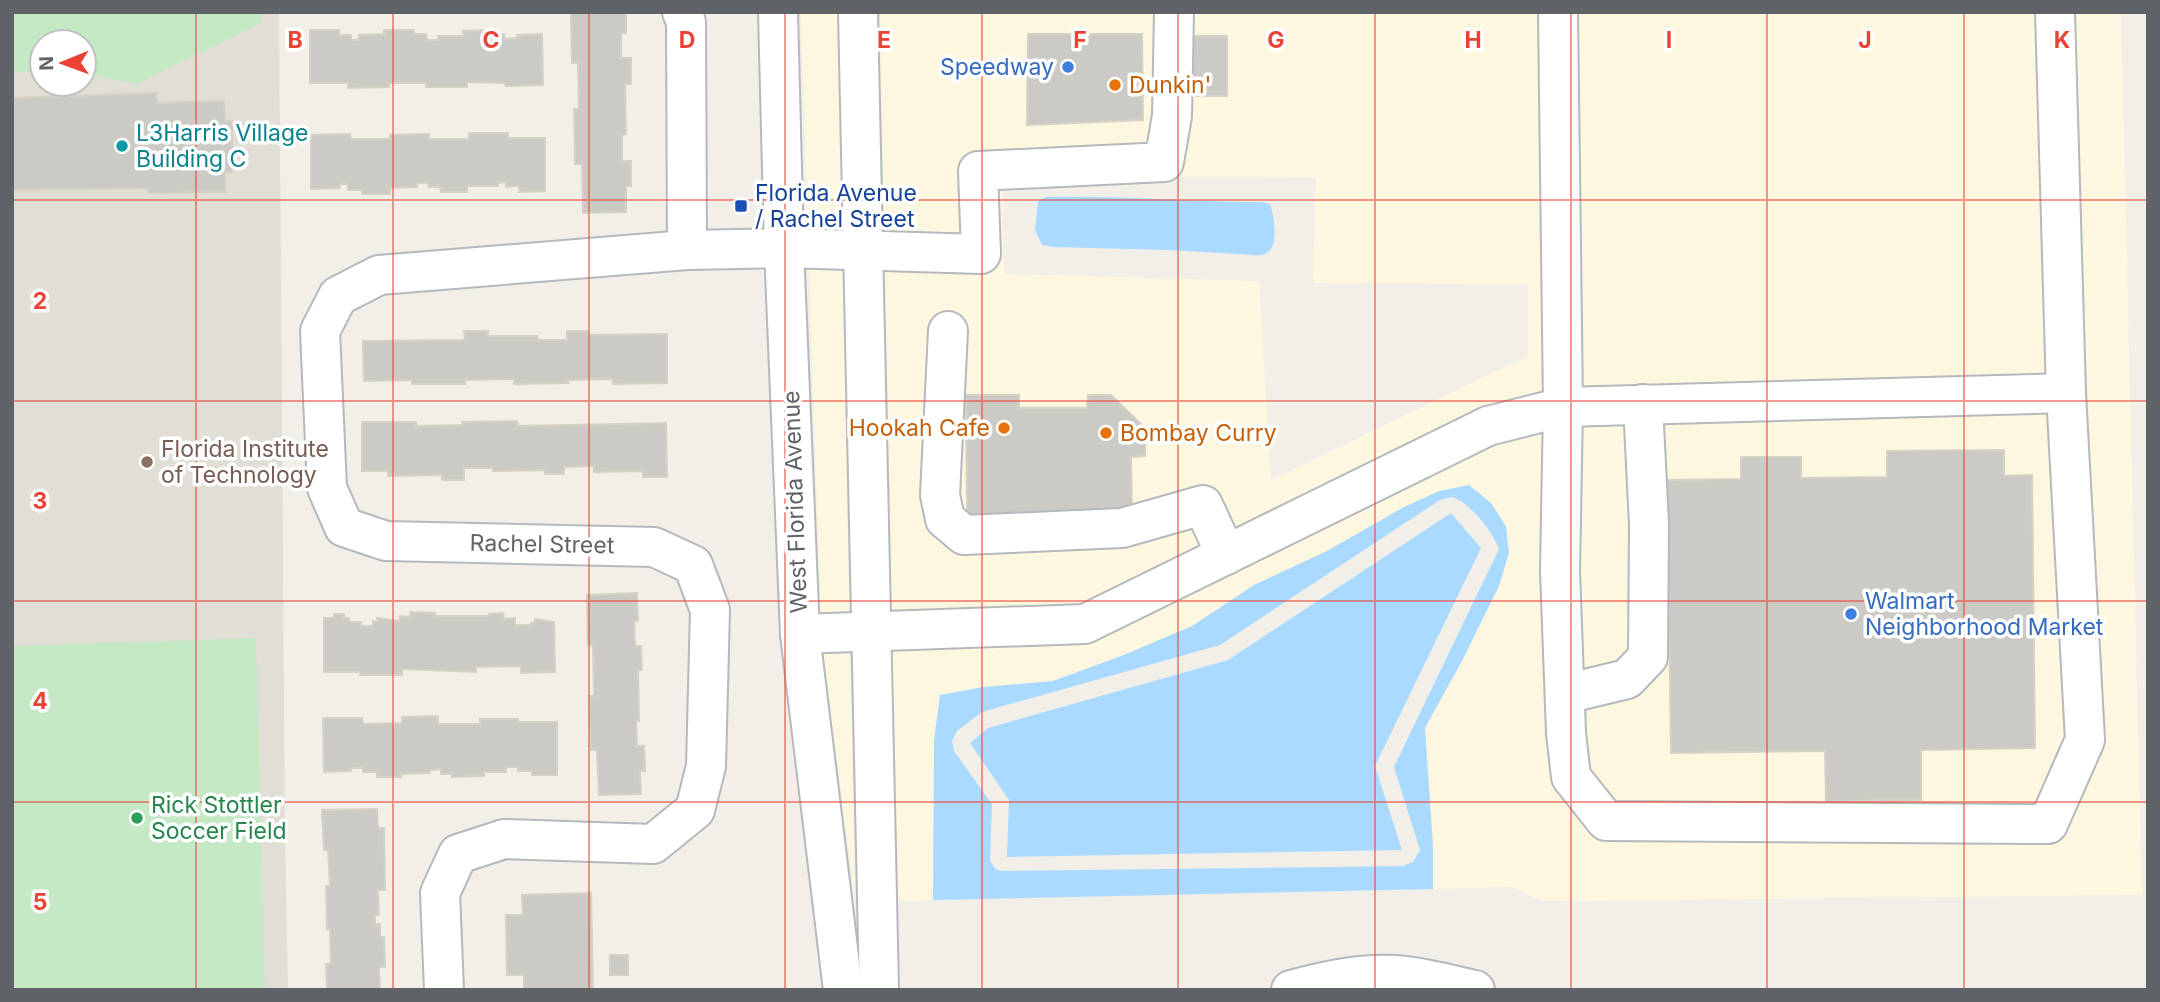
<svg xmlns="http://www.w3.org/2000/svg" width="2160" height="1002" viewBox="0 0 2160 1002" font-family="Inter,sans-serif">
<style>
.commercial{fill:#fef7e0;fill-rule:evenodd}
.education{fill:#e1ded6;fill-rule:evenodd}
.green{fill:#c5e8c5}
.water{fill:#aadaff;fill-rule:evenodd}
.building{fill:#cccac5;stroke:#d6d1c6;stroke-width:2}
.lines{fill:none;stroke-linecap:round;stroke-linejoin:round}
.minor-casing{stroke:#b5b8bc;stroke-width:42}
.minor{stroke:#fff;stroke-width:38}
.grid{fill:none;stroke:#ea4335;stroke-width:2;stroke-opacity:0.55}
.shop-dot{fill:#3f7fe0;stroke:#fff;stroke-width:2.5}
.food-dot{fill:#e8710a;stroke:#fff;stroke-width:2.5}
.culture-dot{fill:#0f9aa8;stroke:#fff;stroke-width:2.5}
.transit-dot{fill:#1a4fb4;stroke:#fff;stroke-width:2.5}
.education-dot{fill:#8d6e63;stroke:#fff;stroke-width:2.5}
.leisure-dot{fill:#2e9e5b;stroke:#fff;stroke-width:2.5}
.labels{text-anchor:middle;stroke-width:7;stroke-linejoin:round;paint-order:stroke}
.shop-label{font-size:23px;fill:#366cbe;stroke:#fff;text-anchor:end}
.food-label{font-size:23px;fill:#c56008;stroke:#fff;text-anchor:start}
.culture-label{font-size:23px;fill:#0d838f;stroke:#fff;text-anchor:start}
.transit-label{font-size:23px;fill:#164399;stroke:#fff;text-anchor:start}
.education-label{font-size:23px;fill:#785e54;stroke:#fff;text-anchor:start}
.street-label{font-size:23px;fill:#5f6368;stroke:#fff}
.leisure-label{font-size:23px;fill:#27864d;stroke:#fff;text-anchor:start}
.grid-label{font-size:23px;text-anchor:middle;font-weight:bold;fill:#ea4335;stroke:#fff;stroke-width:7;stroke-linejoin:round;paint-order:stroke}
</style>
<rect width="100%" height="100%" fill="#f1efe8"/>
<!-- commercial -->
<g class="commercial">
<path d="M801,12H838L855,902L821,636Z"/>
<path d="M880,12H2121L2142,895L1543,901L1511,887L1433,889V846L1425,728L1462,661L1499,586L1509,553L1491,503L1439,491L1404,507L1327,551L1254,585L1192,626L1121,656L1053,681L983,687L940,696L934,740L933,900L897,901ZM1002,177L1316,178L1313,283L1528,284V356L1271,480L1259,281L1004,274Z"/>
</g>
<!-- education -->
<path class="education" d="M12,12H279L285,839L288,990H12ZM42,42H84V84H42Z"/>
<!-- green -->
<g class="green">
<path d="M12,12H261V23L137,84L84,73V42H42V71L12,72Z"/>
<path d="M256,638L265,990H12V646Z"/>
</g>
<!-- water -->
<g class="water">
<path d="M1046,197C1119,195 1191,202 1263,202L1270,204C1274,215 1280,248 1265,254C1261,256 1257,255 1253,255L1170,250L1054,247L1042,245L1035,230L1038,201Z"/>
<path d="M1469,485L1491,503L1506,526L1509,553L1499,586L1462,661L1425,728L1433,846V889L933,900L934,740L940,695L983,687L1053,681L1121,656L1192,626L1254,585L1327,551L1404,507L1439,491ZM1451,497C1468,500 1493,532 1499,549L1394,767L1420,850L1413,862L1403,866L1001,871L996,869L990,861L992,804L954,751L952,741L957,731L982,712L1220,645L1440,500Z"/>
<path d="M1451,513L1481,548L1375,766L1402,850L1007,857L1009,800L970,743L988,728L1228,660Z"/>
</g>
<!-- building -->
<g class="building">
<path d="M571,12H626V33H621V58H631V84H625L626,134L622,135V161H631V186H626V212L583,213L582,164H575L574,109H579L578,63H572Z"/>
<path d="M310,30H339V35H351V40H359V35L384,34V30H414V34H426L427,40H438V36H464L463,31L492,30V35L504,34V39L517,38V35L542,34L543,85L506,86L504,83L467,82V87H426V83H389V87L348,88V83H310Z"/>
<path d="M1028,34H1142L1143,120L1027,125Z"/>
<rect x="1191" y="36" width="36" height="60"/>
<path d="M157,93V103L224,101L225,121H232V172H225V192L148,193V188L12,190V98Z"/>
<path d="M469,133H508V138H545V191L519,192V186L506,187V182L498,183V186H467V192H441L440,187H429L428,183H417V187L390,188V194H362V190H348V184H340V188L311,189V135L350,134L351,139H390V135L429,134V139H469Z"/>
<path d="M464,331H488V336H537L538,340H567V331H588V335L667,334V383L613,384V379L568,380V383L514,384V379L465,380V384H412V380L364,381L363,341L465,340Z"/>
<path d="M966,395H1019V408H1087L1088,395H1111L1145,428V456L1131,457L1132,512L967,514Z"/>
<path d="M517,421L518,426L666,423L667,477H643V471L594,472V466L564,467V474H545V470L493,471V468H464V480H442V475L388,476V471H362V422H416V426L463,425L462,422Z"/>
<path d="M2004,450V476L2032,475L2035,748L1921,750V800L1826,801L1825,751L1671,753L1667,480L1741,479V457H1801V478L1887,477V451Z"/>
<path d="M637,593L638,621H634L635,646H641L642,670H638L639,721H636L637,746H644L645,771H640L641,794L599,795L597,750H591L589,696H594L593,645H588L587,595Z"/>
<path d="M410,612L435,613V616H489V614L503,613L504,619L515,618V625H531V623L535,622V619L554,622L555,672L521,673V666L476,667V672L402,669V675H360V672H324V618H334V614H344V618H349V622H361V626H373V621L378,622L377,618L399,621L400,616L410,617Z"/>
<path d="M438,716V724H480V719H518V722H557V775H532V771H518V767H506V772H484V776L452,777V774H441V769L430,770V773L401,774V777H377V772H363V768H351V771L324,772L323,718H362L363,724L402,723V717Z"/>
<path d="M377,809L378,828H384L385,890H378L379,915H375V924H380V937H384L385,967H379L380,990H327L326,964H331L330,929H327L326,886H330L328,850H324L322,810Z"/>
<path d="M591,893L593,990H524V975H507L506,915H523L522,895Z"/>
<rect x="610" y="955" width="18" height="20"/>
</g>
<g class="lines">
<defs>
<g id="minor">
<path d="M682,12L686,22L687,250"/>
<path d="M778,12L784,248L800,634L843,990"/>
<path d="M858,12L879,990"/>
<path d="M1558,12L1563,407L1560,571L1566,733L1571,777L1606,821L2048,824L2085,740L2066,393L2055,12"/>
<path d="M948,331L940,495L945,519L964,535L1122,528L1203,505L1226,555"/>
<path d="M800,634L1085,624L1488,426L1563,407L2066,393"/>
<path d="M1565,694L1627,679L1648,657L1649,525L1643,404"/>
<path d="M444,990L440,893L458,854L504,839L653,844L695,810L706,766L710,610L693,565L654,547L386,541L344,527L327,488L320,331L338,296L379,275L687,250L784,248L981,254L978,171L1164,162L1172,116L1174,12"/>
<path d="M1291,990C1324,981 1359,973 1394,975C1421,976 1449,985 1475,990"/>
</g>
</defs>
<!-- minor casing -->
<use href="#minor" class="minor-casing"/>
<!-- minor -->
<use href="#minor" class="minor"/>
</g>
<!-- grid -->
<path class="grid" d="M196,12V990M393,12V990M589,12V990M785,12V990M982,12V990M1178,12V990M1375,12V990M1571,12V990M1767,12V990M1964,12V990M12,200H2148M12,401H2148M12,601H2148M12,802H2148"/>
<!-- markers -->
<g class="shop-dot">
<circle cx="1068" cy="67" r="7"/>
<circle cx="1851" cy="614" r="7"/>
</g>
<g class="food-dot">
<circle cx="1115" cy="85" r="7"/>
<circle cx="1004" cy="428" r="7"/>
<circle cx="1106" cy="433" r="7"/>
</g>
<circle class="culture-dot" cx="122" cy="146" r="7"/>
<rect class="transit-dot" x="734" y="199" width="14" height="14" rx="3.5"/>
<circle class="education-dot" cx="147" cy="462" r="7"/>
<circle class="leisure-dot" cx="137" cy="818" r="7"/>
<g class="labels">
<!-- shop labels -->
<g class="shop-label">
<text x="1054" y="75">Speedway</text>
<text x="1865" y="609" text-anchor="start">Walmart<tspan x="1865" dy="26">Neighborhood Market</tspan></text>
</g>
<!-- food labels -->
<g class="food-label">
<text x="1129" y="93">Dunkin'</text>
<text x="990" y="436" text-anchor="end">Hookah Cafe</text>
<text x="1120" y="441">Bombay Curry</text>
</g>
<!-- culture labels -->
<g class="culture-label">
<text x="136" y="141">L3Harris Village<tspan x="136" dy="26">Building C</tspan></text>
</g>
<!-- transit labels -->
<g class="transit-label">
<text x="755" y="201">Florida Avenue<tspan x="755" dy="26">/ Rachel Street</tspan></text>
</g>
<!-- education labels -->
<g class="education-label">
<text x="161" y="457">Florida Institute<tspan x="161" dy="26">of Technology</tspan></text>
</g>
<!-- street labels -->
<g class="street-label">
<text transform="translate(795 502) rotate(-92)" y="8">West Florida Avenue</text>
<text transform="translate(542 544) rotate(1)" y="8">Rachel Street</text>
</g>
<!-- leisure labels -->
<g class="leisure-label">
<text x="151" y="813">Rick Stottler<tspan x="151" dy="26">Soccer Field</tspan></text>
</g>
</g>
<g class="grid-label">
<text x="295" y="48">B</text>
<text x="491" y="48">C</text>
<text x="687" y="48">D</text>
<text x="884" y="48">E</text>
<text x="1080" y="48">F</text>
<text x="1276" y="48">G</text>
<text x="1473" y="48">H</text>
<text x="1669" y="48">I</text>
<text x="1865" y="48">J</text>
<text x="2062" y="48">K</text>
<text x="40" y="309">2</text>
<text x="40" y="509">3</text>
<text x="40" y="709">4</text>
<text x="40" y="910">5</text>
</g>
<!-- border -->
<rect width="2160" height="1002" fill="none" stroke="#5f6368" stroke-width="28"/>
<!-- north arrow -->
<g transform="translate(63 63) rotate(269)"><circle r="33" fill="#ffffff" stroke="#bfc1c3" stroke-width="2"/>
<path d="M0-5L12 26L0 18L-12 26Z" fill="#ea4335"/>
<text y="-10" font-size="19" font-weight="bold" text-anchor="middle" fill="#5f6368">N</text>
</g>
</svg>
